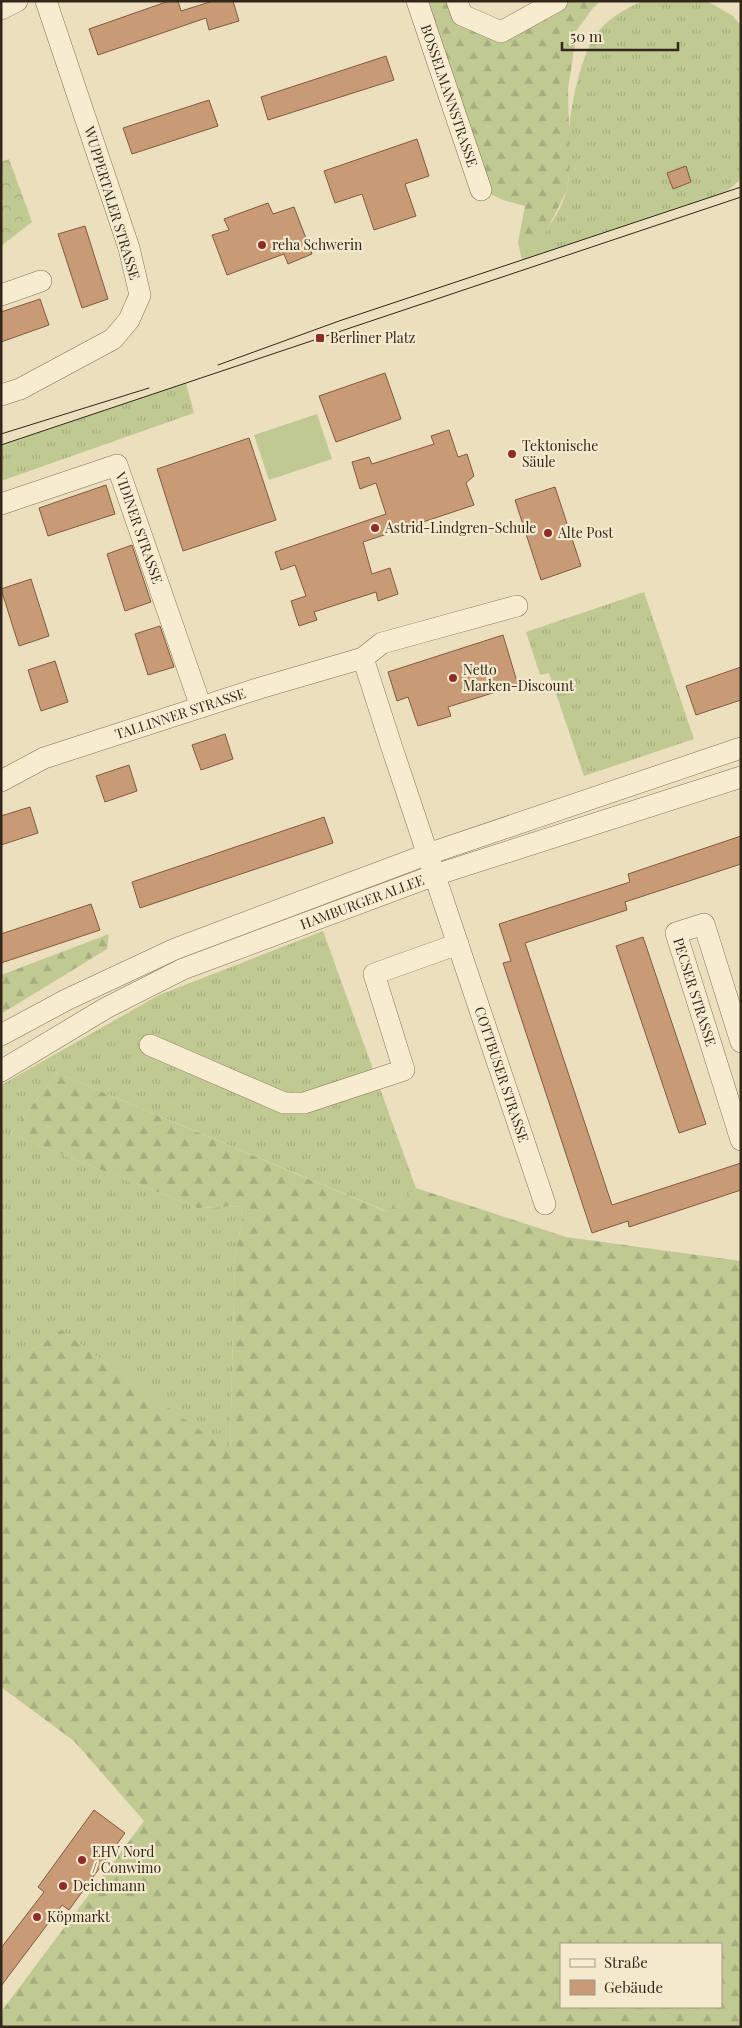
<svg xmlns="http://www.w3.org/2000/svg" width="742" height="2028" viewBox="0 0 742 2028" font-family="'Playfair Display',serif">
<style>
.grass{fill:url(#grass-tufts)}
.forest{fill:url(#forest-firs);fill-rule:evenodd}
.park{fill:url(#park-crowns)}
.pitch{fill:#c1c993}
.building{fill:#c89a75;stroke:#815a3f}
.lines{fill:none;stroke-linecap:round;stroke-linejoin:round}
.minor-casing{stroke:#837058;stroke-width:22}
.minor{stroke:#f7ecd0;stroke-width:21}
.tram{stroke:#33271c;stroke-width:1}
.poi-dot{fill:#8f2c2a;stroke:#f3e9cd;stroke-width:2}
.labels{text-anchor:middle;stroke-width:4.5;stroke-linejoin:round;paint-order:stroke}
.street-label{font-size:14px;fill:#33271c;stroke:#f3e9cd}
.poi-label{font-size:14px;fill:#33271c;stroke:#f3e9cd;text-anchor:start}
</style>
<defs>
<pattern id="grass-tufts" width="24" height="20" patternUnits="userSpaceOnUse" patternTransform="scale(1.25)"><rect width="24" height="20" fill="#c1c993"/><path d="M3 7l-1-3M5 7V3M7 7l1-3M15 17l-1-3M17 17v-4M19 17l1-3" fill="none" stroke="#a6ad7e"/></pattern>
<pattern id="forest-firs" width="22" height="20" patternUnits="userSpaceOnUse" patternTransform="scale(1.25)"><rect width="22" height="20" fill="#c1c993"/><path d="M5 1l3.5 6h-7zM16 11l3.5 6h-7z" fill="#a6ad7e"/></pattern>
<pattern id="park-crowns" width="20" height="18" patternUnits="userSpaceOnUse" patternTransform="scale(1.25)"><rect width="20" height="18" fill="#c1c993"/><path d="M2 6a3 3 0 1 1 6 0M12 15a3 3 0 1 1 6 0" fill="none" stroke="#a6ad7e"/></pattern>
</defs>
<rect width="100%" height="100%" fill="#ebdfbe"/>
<!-- grass -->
<g class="grass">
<path d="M643,1H707L733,16L741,26V179L726,192L522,260C539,239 560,217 567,189C571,170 568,151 569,132C570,107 581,58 594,37C605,20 626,8 643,1Z"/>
<path d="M186,383L194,413L1,481V445Z"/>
<path d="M644,592L694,739L584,776L549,673L540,675L526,632Z"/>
<path d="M323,931L416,1188L388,1212L57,1073L10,1134L198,1208L241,1206L242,1222L235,1253L230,1453L61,1330L1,1372V1085L159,995Z"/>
</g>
<!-- forest -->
<g class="forest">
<path d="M417,1H457L501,32L557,1H601L593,8L577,30L568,89L570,164L567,190L546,232L522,260L518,242L525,206L503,200L481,190Z"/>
<path d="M109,934L107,949L1,1014V975Z"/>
<path d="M57,1073L387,1212L416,1188L566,1237L741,1261V2027H1V2012L144,1821L74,1741L1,1687V1372L61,1330L230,1452L235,1253L242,1222L241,1206L198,1208L10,1134ZM561,1944H721V2007H561Z"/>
</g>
<!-- park -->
<path class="park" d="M9,159L32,222L1,246V162Z"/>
<!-- pitch -->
<path class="pitch" d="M317,414L332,459L269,480L254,435Z"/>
<!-- building -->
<g class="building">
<path d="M169,1H178L181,11L213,1H233L239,21L209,30L206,18L98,55L89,29Z"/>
<path d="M386,56L394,80L268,120L261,97Z"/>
<path d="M209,100L218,126L132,154L123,128Z"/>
<path d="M417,139L429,176L405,184L416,216L374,230L362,194L335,203L324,171Z"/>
<path d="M686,166L691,182L673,189L667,173Z"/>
<path d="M268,203L273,214L294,207L312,254L288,264L284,254L227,275L212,235L229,230L224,219Z"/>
<path d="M85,226L108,299L82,308L58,234Z"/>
<path d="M40,299L49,325L1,342V312Z"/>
<path d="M385,373L401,419L336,442L319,396Z"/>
<path d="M449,430L458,457L467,454L474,476L466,483L474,505L363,542L372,574L390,568L398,594L378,601L376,592L314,612L317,620L299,626L291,601L306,596L295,565L281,570L275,552L386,514L376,483L360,489L352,462L369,457L372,464L434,444L431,436Z"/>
<path d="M249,438L276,520L183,551L157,469Z"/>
<path d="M106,485L115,514L48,536L39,508Z"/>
<path d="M555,487L581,566L541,580L515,500Z"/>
<path d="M132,545L151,602L125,611L107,554Z"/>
<path d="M31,579L49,636L19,646L1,589Z"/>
<path d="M160,626L174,667L148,675L135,634Z"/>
<path d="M503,635L518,685L448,707L451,716L418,726L408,697L397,701L388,672Z"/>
<path d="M55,661L68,702L41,711L28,670Z"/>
<path d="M741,667V700L696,715L686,686Z"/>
<path d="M225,734L233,759L201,770L192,745Z"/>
<path d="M129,765L137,791L105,802L96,776Z"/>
<path d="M30,807L38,833L1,845V816Z"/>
<path d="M324,817L333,843L140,908L132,882Z"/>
<path d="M741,836V864L625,902L627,910L525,943L612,1205L741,1163V1190L629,1227L628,1221L592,1233L503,963L511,961L499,924L630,882L628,874Z"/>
<path d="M91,904L100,930L1,963V934Z"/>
<path d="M643,937L706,1124L679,1133L616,946Z"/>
<path d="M94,1810L125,1833L69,1910L62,1905L1,1986V1948L44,1892L38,1887Z"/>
</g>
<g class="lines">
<defs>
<g id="minor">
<path id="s1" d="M417,1L481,190"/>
<path d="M457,1L462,15L501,32L557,1"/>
<path d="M1,9L17,1"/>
<path d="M1,295L41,281"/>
<path d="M1,395L20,389L113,339L129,320L140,295L129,248L46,1"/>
<path id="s2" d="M1,504L117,465L201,707"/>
<path id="s3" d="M363,658L392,748L545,1204"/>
<path id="s4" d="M1,781L44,758L260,688L363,658L382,643L517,606"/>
<path d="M1,1035L66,1000L175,949L428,854L741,748"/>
<path id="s5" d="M741,1042L704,924L676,933L741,1140"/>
<path d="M150,1045L284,1103H304L404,1070L374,974L458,944"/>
<path id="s6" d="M1,1071L106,1008L183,969L435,875L741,777"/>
</g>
</defs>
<!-- minor casing -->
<use href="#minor" class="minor-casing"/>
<!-- minor -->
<use href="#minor" class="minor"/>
<!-- tram -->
<g class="tram">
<path d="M218,365L339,321L741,187"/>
<path d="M1,434L149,388"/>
<path d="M1,445L741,197"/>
</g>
</g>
<!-- markers -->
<g class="poi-dot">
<circle cx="262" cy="245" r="5"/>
<rect x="315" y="333" width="10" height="10" rx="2.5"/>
<circle cx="512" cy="454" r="5"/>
<circle cx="375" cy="528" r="5"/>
<circle cx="548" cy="533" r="5"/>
<circle cx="453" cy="678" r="5"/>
<circle cx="82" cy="1860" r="5"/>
<circle cx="63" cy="1886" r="5"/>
<circle cx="37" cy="1917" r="5"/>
</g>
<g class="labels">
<!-- street labels -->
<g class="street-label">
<text dy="5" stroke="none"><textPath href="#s1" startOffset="100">BOSSELMANNSTRASSE</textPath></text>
<text transform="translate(112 203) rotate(73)" y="5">WUPPERTALER STRASSE</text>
<text dy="5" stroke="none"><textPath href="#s2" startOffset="189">VIDINER STRASSE</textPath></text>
<text dy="5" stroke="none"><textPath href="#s4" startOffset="192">TALLINNER STRASSE</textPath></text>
<text dy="5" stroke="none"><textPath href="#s6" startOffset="400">HAMBURGER ALLEE</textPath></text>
<text dy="5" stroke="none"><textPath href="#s5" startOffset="215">PECSER STRASSE</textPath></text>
<text dy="5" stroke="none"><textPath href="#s3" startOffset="439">COTTBUSER STRASSE</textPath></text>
</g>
<!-- poi labels -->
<g class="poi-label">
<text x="272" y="250">reha Schwerin</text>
<text x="330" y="343">Berliner Platz</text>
<text x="522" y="451">Tektonische<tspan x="522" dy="16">Säule</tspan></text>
<text x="385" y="533">Astrid-Lindgren-Schule</text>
<text x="558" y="538">Alte Post</text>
<text x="463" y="675">Netto<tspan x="463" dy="16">Marken-Discount</tspan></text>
<text x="92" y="1857">EHV Nord<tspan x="92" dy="16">/ Conwimo</tspan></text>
<text x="73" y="1891">Deichmann</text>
<text x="47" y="1922">Köpmarkt</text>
</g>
</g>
<!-- border -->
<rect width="742" height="2028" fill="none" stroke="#33271c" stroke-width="5"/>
<!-- legend -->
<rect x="560" y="1943" width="162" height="65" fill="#f3e9cd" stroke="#a69b86"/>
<rect x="570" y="1959" width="25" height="8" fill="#f7ecd0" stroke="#a69b86"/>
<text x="604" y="1968" font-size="15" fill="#33271c">Straße</text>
<rect x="570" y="1980" width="25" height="15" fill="#c89a75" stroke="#a69b86"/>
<text x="604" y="1993" font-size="15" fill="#33271c">Gebäude</text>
<!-- scale -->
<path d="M562 42v8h116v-8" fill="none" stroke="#33271c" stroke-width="2.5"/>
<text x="570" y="42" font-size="15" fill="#33271c" stroke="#f3e9cd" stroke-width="4" paint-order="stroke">50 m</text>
</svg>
